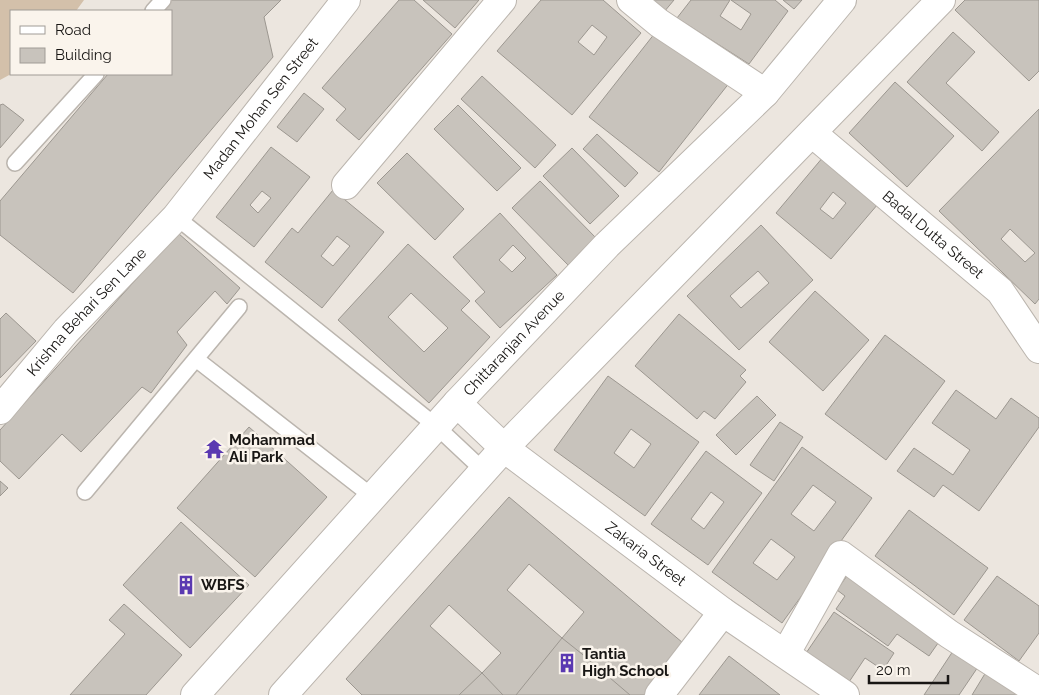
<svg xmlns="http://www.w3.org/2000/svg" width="1039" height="695" viewBox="0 0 1039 695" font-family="Raleway,sans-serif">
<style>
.green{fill:#d3c0aa}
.building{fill:#c8c3bc;stroke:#9c9790;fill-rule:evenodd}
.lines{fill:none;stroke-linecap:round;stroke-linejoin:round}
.lane-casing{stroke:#bbb5ae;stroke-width:18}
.street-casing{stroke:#bbb5ae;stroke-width:30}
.secondary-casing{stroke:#bbb5ae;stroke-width:30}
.primary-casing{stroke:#bbb5ae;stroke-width:30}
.lane{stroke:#fff;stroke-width:15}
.street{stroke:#fff;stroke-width:28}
.secondary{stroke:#fff;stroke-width:28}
.primary{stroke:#fff;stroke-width:28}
.labels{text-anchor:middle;stroke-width:5;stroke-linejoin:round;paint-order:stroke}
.street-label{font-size:15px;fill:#181614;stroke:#faf4ec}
.poi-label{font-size:15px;font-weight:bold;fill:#181614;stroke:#faf4ec;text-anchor:start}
</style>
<rect width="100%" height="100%" fill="#ece6df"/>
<!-- green -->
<path class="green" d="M0,0H84L76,11H11V74L0,80Z"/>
<!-- building -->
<g class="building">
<path d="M170,0H281L264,17L273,57L73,293L0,235V201L108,74H171V11H160Z"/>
<path d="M399,0H414L452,34L359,140L336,120L346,109L322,88Z"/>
<path d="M423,0H479L455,28Z"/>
<path d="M541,0H603L641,33L572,115L497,51ZM592,25L607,37L594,55L578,42Z"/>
<path d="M638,0H674L659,18Z"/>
<path d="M691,0H730L720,16L741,30L751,14L731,0H775L788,11L749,64L677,18Z"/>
<path d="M783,0H802L794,9Z"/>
<path d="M965,0H1039V71L1029,81L955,10Z"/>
<path d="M953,32L975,52L946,83L999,132L982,151L907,82Z"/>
<path d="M655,33L730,82L659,172L589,117Z"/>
<path d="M482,76L556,145L535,168L461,99Z"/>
<path d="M895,82L954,136L907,187L849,133Z"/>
<path d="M304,93L324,109L297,142L277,127Z"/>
<path d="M3,104L24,120L0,148V105Z"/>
<path d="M458,105L521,168L497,191L434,129Z"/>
<path d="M1039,109V299L1035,304L939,211ZM1010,229L1035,253L1025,262L1001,239Z"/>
<path d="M597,134L638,173L625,187L583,149Z"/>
<path d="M271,147L310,177L254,247L216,217ZM262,191L271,198L258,213L250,205Z"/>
<path d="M572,148L619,196L590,224L543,176Z"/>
<path d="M829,150L884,197L831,259L776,213ZM833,192L846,203L833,219L820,209Z"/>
<path d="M407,153L464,209L435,240L377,183Z"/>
<path d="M540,181L598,240L570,267L512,208Z"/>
<path d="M333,190L384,232L322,308L265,262L292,228L298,233ZM337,236L350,246L333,266L321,256Z"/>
<path d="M500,213L557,275L500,328L475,301L485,292L453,257ZM513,245L526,258L512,272L499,260Z"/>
<path d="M761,225L813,280L739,350L687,296ZM758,271L769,283L741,308L730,296Z"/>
<path d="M178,233L240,288L227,304L215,291L177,332L187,345L151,393L142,387L81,452L62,434L19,479L0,461V430Z"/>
<path d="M408,244L470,301L461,310L490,337L429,403L338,320ZM411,293L448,328L424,352L388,317Z"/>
<path d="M815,291L869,340L823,391L769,342Z"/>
<path d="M6,313L36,341L0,378V319Z"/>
<path d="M679,314L746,370L740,376L746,382L715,419L704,411L697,419L635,366Z"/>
<path d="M885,335L945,381L886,460L825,414Z"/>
<path d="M608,376L699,442L645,516L554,450ZM631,429L651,444L634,468L614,453Z"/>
<path d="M956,390L996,419L1011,398L1039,418V427L979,511L943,485L934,497L897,471L914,448L953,475L970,450L932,423Z"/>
<path d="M757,396L776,415L736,455L716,435Z"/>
<path d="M780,422L803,437L774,481L750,465Z"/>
<path d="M249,427L327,497L255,577L177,508Z"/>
<path d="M802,447L872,498L782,623L712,572ZM813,485L836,502L814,531L791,514ZM771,539L795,557L777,580L753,563Z"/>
<path d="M706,451L762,493L708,565L651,524ZM711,492L724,502L704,529L691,519Z"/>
<path d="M0,481L8,488L0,496Z"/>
<path d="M509,497L689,648L651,695H362L346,679ZM529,564L584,612L562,638L507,590ZM449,605L501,653L482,673L430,626Z"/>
<path d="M909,510L988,568L954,615L875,556Z"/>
<path d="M181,522L249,585L190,648L123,585Z"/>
<path d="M851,570L943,636L929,656L897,634L888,646L836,609L845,596L837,590Z"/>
<path d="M997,576L1039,606V633L1019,661L964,620Z"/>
<path d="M124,604L182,655L146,695H70L125,634L109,620Z"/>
<path d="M834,612L894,653L883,670L865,658L845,688L802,659Z"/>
<path d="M562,638L582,654L630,695H516Z"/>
<path d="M955,648L980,664L959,695H924Z"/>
<path d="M729,656L780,695H699Z"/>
<path d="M986,672L1021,695H972Z"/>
<path d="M482,673L503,695H459Z"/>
</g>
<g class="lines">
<defs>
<g id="lane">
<path d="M153,11L163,0"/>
<path d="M15,163L96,74"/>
<path d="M176,217L436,426L484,471"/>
<path d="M196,359L373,497"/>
<path d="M85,492L239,307"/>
</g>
<g id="street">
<path d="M631,0L659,23L765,93"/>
<path id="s1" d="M812,133L1000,291L1039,349"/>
<path d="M346,185L502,0"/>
<path id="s2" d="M0,410L66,331L176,217L346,0"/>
<path d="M786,653L841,555L949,634L1039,692"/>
<path d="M659,695L723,612"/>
</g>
<g id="secondary">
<path id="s3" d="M457,403L504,448L723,612L845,695"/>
</g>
<g id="primary">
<path id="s4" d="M195,695L457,403L607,245L765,93L842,0"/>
<path d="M283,695L504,448L941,0"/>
</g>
</defs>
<!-- lane casing -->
<use href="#lane" class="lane-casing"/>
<!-- street casing -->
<use href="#street" class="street-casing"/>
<!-- secondary casing -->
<use href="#secondary" class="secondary-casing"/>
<!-- primary casing -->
<use href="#primary" class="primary-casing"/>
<!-- lane -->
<use href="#lane" class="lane"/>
<!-- street -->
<use href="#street" class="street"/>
<!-- secondary -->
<use href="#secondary" class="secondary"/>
<!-- primary -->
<use href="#primary" class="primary"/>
</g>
<!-- icons -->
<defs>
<symbol id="temple-bare" viewBox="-9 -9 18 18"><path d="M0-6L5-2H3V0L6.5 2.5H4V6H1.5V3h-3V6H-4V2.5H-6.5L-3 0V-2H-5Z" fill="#5a39b1" stroke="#faf4ec" stroke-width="2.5" paint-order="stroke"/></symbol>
<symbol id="building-bare" viewBox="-9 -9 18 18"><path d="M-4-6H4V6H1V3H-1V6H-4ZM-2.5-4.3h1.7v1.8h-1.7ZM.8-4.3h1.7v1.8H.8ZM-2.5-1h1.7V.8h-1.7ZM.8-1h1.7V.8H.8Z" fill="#5a39b1" stroke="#faf4ec" stroke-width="2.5" paint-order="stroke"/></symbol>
</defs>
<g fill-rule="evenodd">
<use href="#temple-bare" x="200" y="435" width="28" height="28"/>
<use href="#building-bare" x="172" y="571" width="28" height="28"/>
<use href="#building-bare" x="553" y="649" width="28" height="28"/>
</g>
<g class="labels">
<!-- street labels -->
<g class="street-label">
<text dy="5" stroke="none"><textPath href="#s2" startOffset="399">Madan Mohan Sen Street</textPath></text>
<text dy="5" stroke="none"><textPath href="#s1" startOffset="158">Badal Dutta Street</textPath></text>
<text dy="5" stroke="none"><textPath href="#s2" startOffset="131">Krishna Behari Sen Lane</textPath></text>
<text dy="5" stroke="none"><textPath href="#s4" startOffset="475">Chittaranjan Avenue</textPath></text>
<text dy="5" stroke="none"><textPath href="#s3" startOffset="242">Zakaria Street</textPath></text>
</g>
<!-- poi labels -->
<g class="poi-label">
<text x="229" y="445">Mohammad<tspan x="229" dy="17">Ali Park</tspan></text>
<text x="201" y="590">WBFS</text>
<text x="582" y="659">Tantia<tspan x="582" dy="17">High School</tspan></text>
</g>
</g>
<!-- legend -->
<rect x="10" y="10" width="162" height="65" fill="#faf4ec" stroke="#a09b96"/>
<rect x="20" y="26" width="25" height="8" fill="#ffffff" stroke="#a09b96"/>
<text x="55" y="35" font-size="15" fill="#181614">Road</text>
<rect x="20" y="48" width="25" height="15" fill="#c8c3bc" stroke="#a09b96"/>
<text x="55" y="60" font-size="15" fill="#181614">Building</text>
<!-- scale -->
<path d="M869 675v8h79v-8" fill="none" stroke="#181614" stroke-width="2.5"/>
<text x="876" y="675" font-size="15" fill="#181614" stroke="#faf4ec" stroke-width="4" paint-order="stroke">20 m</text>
</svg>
